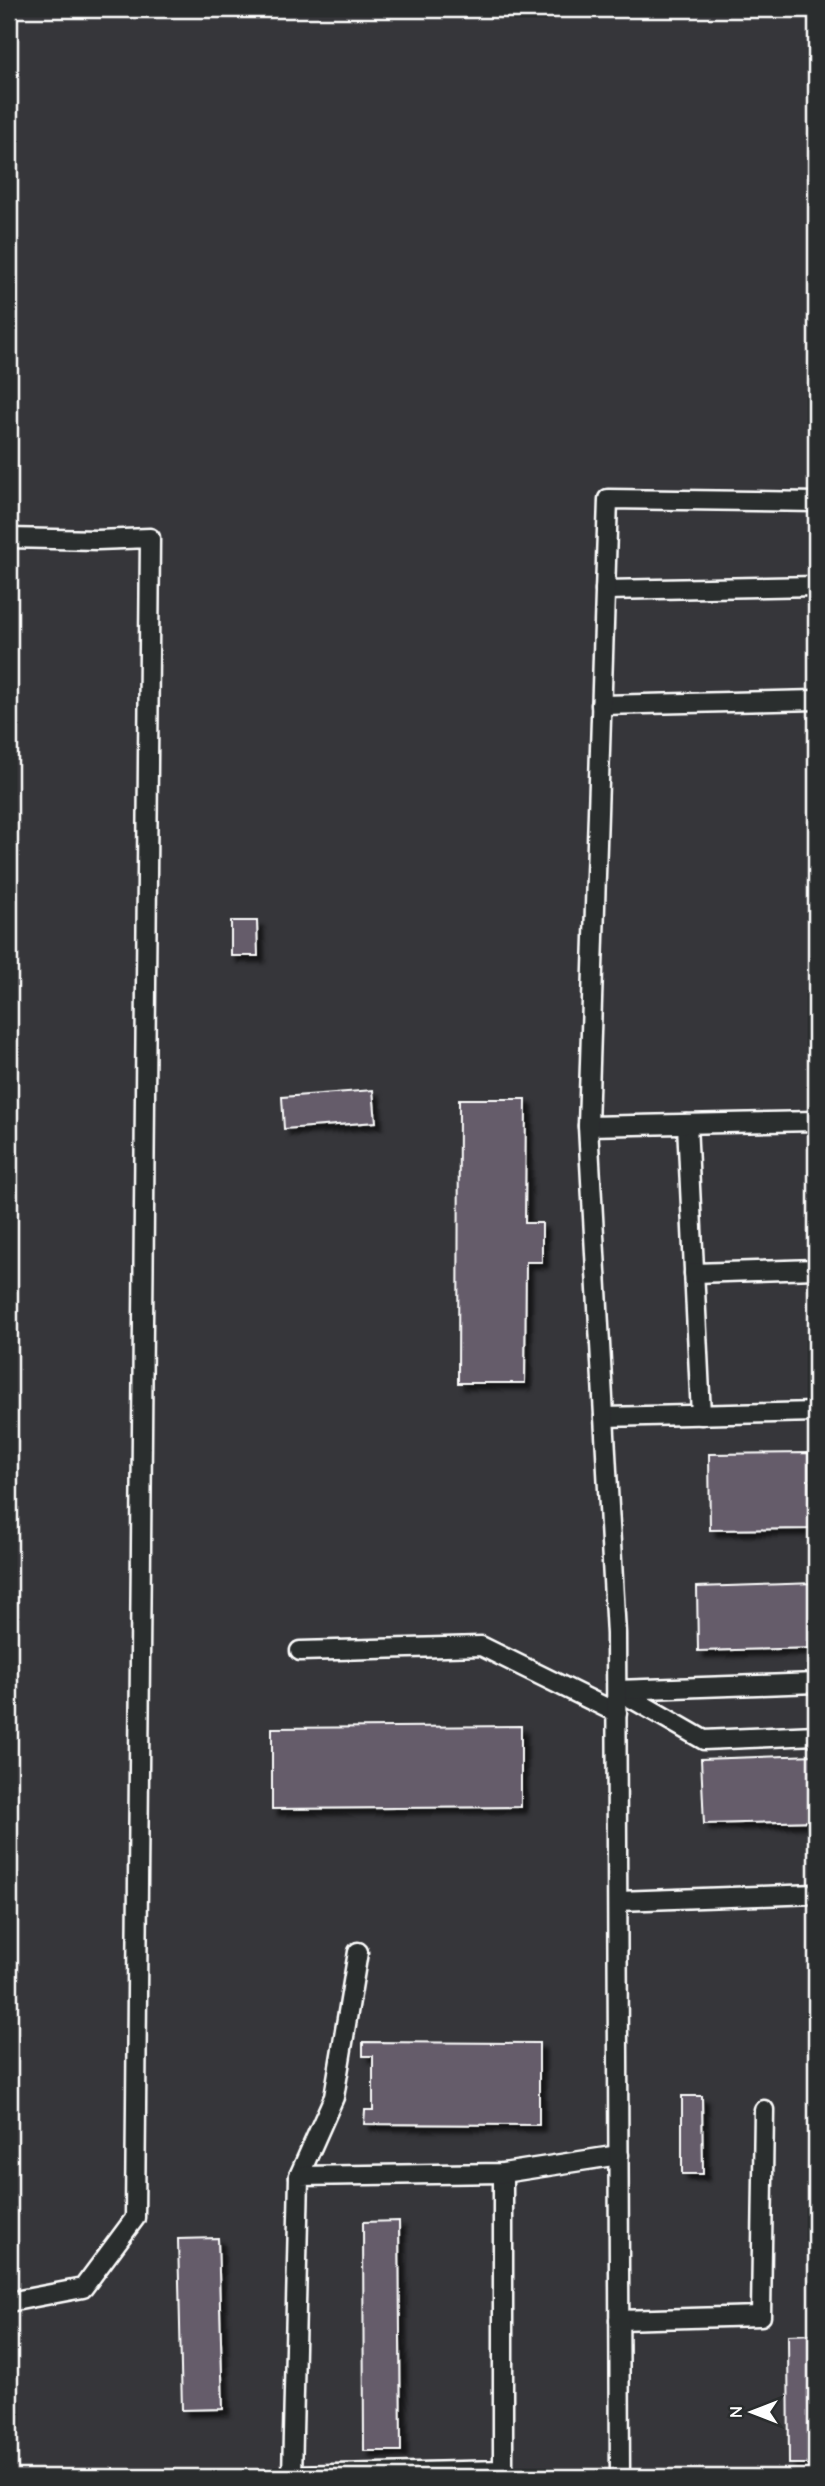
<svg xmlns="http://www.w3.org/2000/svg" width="825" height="2486" viewBox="0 0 825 2486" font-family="'Comic Neue',sans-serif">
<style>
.building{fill:#655c6b;stroke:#fff;stroke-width:2;filter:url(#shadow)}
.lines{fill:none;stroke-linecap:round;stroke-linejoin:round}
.lane-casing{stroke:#fff;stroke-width:23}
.lane{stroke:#2a2d2e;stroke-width:18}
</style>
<defs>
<filter id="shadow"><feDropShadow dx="6" dy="6" stdDeviation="2" flood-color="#0009"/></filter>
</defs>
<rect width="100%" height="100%" fill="#36363a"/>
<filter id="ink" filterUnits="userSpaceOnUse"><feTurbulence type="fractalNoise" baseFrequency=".0143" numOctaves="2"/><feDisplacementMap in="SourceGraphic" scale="14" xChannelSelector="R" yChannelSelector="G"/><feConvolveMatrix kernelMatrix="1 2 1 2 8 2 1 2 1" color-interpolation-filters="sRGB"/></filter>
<g filter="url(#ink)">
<!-- building -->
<g class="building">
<path d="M231,921H257L258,956H231Z"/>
<path d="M373,1090L376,1122L284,1129L282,1097Z"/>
<path d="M459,1099H526L525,1223H542V1262H526L525,1383H458Z"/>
<path d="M809,1453L810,1529L710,1530L709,1454Z"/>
<path d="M816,1583V1648L698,1651L697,1587Z"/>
<path d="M521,1726V1807L272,1809V1728Z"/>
<path d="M816,1755V1821L704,1824L701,1759Z"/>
<path d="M363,2042L539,2043V2125L364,2124L365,2110H373V2056H363Z"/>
<path d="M682,2096H702L703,2174H682Z"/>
<path d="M399,2221L401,2451H364L363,2222Z"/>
<path d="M218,2238L223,2409L182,2410L178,2239Z"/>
<path d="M816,2334V2464H789L788,2335Z"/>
</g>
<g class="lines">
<defs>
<g id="lane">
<path d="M9,538L97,540L150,538L135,2218L83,2288L9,2302"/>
<path d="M605,590L816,586"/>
<path d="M601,705L816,700"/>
<path d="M687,1124L701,1415"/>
<path d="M588,1126L816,1121"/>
<path d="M694,1273L816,1269"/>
<path d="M604,1417L816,1412"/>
<path d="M300,1651L481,1646L617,1713"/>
<path d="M617,1690L704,1740L816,1735"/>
<path d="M617,1690L816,1683"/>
<path d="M618,1901L816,1894"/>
<path d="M299,2176L334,2097L358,1952"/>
<path d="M619,2320L761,2316L764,2110"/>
<path d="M292,2475L503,2470V2173"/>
<path d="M292,2477L299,2176L503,2173L619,2155"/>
<path d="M620,2477L616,1634L588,1126L608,499L816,502"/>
</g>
</defs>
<!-- lane casing -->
<use href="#lane" class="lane-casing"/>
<!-- lane -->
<use href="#lane" class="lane"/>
</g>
</g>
<!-- margin -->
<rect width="825" height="2486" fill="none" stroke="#2a2d2e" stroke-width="35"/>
<rect x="18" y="18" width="790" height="2451" fill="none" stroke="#fff" stroke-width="2.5" filter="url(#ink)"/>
<!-- north arrow -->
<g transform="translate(752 2412) rotate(270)" stroke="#2a2d2e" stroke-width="5" paint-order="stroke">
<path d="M0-5L12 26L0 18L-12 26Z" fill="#ffffff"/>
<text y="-10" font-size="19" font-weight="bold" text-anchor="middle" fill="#ffffff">N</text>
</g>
</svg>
